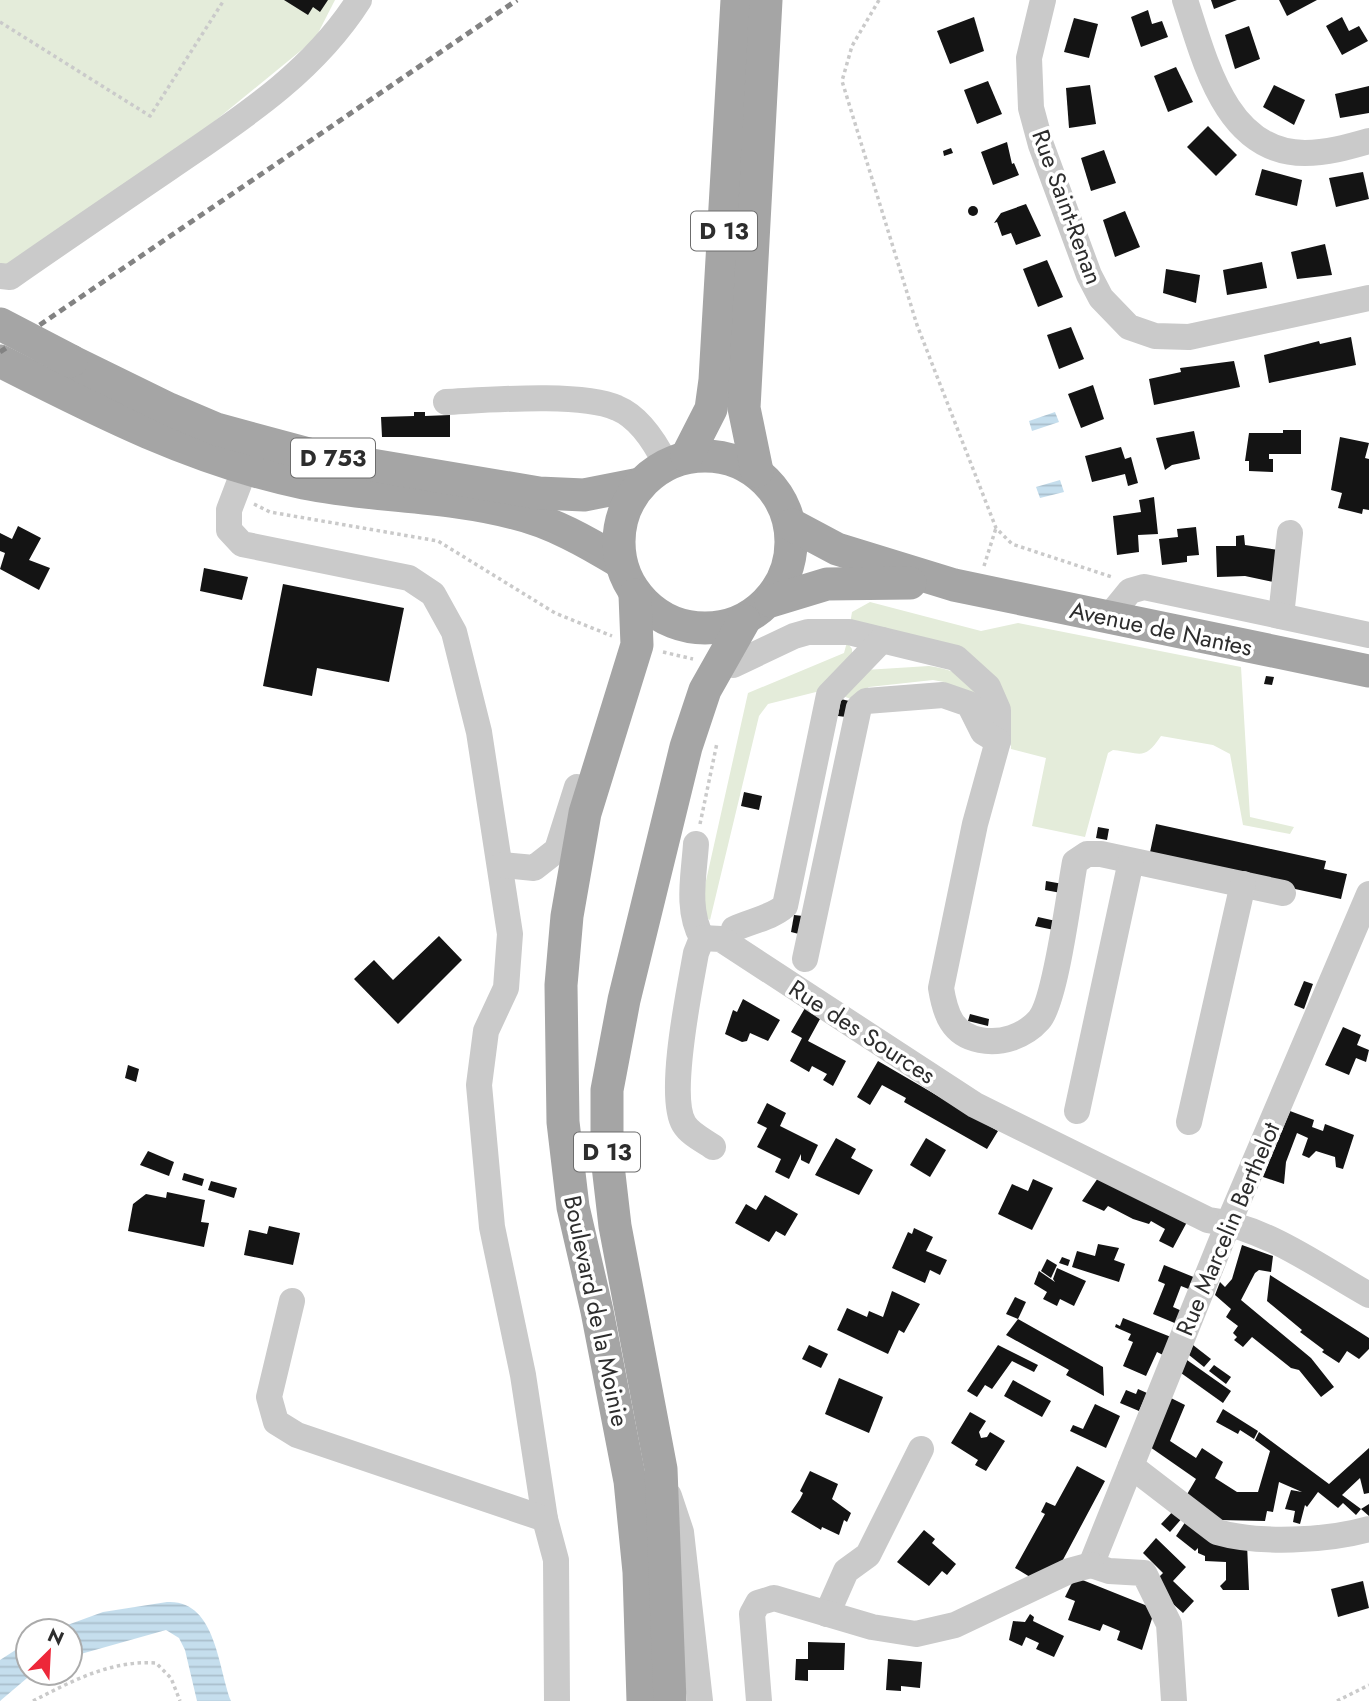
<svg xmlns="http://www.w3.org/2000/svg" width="1369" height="1701" viewBox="0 0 1369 1701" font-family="Jost,sans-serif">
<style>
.grass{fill:#e4ecda}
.water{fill:url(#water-rules)}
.building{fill:#141414}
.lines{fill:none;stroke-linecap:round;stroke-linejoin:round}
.path{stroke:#cacaca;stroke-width:3.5;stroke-dasharray:3.5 3.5;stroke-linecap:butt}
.minor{stroke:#cacaca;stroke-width:26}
.major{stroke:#a5a5a5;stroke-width:33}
.rail{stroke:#828282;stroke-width:5;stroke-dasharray:7 5;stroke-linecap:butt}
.major-bridge{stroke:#a5a5a5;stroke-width:33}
.labels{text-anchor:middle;stroke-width:7;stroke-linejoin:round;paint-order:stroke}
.shield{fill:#fff;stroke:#6c6c6c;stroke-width:2}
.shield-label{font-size:23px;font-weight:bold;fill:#2d2d2d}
.street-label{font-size:24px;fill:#2d2d2d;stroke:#fff}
</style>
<defs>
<pattern id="water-rules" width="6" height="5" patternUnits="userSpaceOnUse" patternTransform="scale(1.75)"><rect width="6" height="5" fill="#c5deed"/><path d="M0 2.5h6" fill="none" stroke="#aabfcc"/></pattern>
</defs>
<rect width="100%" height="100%" fill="#fff"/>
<!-- grass -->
<g class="grass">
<path d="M0,0H335L315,39L199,134L9,268L0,263Z"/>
<path d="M870,602L981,631L1018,623L1241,667L1250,817L1294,827L1290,834L1243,825L1230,754L1213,745L1161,736C1144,761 1142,753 1113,750L1108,753L1085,837L1032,826L1046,758L1011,749V710L995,681L850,624L852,612Z"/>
<path d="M847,642L852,649V657L824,690L768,704L759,716L710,920L699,912L748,693L844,653Z"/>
<path d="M929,666C972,672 975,688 992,724L944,682L933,680L869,687L851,699L837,694L865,670Z"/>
</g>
<!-- water -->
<g class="water">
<path d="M1055,412L1059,422L1032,431L1029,421Z"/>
<path d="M1060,480L1064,492L1040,498L1036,487Z"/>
<path d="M167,1602C216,1599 218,1668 231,1701H197L185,1650L179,1638L166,1630L70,1657V1631H51L103,1612Z"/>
<path d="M28,1642V1673H33L0,1701V1660Z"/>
</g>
<!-- building -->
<g class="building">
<path d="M284,0H328L320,12L313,7L308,15Z"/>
<path d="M1211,0H1237L1214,9Z"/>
<path d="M1279,0H1317L1287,16Z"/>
<path d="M1148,10L1152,24L1162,21L1168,37L1141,47L1131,17Z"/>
<path d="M974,17L984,51L950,64L937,31Z"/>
<path d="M1342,17L1349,31L1359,26L1368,41L1342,55L1326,26Z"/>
<path d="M1074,18L1098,24L1089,58L1064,52Z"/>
<path d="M1249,26L1260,59L1235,69L1225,35Z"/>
<path d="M1176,67L1193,102L1168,112L1154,76Z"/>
<path d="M988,81L1002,114L977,124L964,90Z"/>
<path d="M1090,85L1096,124L1069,128L1066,88Z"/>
<path d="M1274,85L1305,100L1294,125L1263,107Z"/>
<path d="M1369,86V113L1340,118L1335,94Z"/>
<path d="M1208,126L1237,155L1216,176L1187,147Z"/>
<path d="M1007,142L1012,164L1014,163L1019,175L993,185L981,152Z"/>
<path d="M951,148L953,153L944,156L943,151Z"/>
<path d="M1104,150L1116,183L1091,191L1081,158Z"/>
<path d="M1262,169L1302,180L1297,206L1255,195Z"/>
<path d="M1363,172L1369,199L1336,207L1329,178Z"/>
<path d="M1026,204L1041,236L1016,245L1011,233L1002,236L997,222L994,223L1001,213Z"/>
<circle cx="973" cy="211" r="5"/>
<path d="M1125,211L1140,247L1115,257L1103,220Z"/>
<path d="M1325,244L1332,275L1297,279L1291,252Z"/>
<path d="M1047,260L1063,297L1038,307L1023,269Z"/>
<path d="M1262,262L1267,288L1227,295L1223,270Z"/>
<path d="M1166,269L1200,275L1196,303L1163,293Z"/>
<path d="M1071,327L1084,359L1059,369L1047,335Z"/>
<path d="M1351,337L1356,365L1269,383L1264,355L1319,341L1320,344Z"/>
<path d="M1234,361L1240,387L1154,405L1149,379L1181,372L1180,368Z"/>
<path d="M1093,385L1104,419L1081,428L1068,394Z"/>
<path d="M414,412H425V416L450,415V437H382L381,417L414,416Z"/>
<path d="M1283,430H1301V454H1269V459H1273V472L1249,471V461H1245L1249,433H1283Z"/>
<path d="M1194,431L1200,459L1172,465L1165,470L1156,438Z"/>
<path d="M1340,437L1369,443L1365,458L1369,459V510L1363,509L1362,514L1338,508L1342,493L1331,490Z"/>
<path d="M1121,447L1125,459L1131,457L1138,483L1128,486L1125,474L1092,482L1085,456Z"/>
<path d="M1154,497L1158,534L1138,535L1139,552L1117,555L1113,516L1141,512L1139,500Z"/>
<path d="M18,526L41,538L29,560L50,568L39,590L0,569L5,553L0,551V533L12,539Z"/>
<path d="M1196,527L1199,555L1187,556V562L1162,565L1159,539L1178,537L1177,529Z"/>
<path d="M1244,535L1245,545L1285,551L1278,583L1245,576L1217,577L1216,546H1236V536Z"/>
<path d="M204,568L248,577L242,600L200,591Z"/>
<path d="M283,584L404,608L389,682L317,668L312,696L263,686Z"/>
<path d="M1266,676L1274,677L1272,685L1264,684Z"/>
<path d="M841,699L849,701L846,717L838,716Z"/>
<path d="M744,792L762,796L759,810L741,806Z"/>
<path d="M1156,824L1326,861L1324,869L1347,874L1341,899L1149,857Z"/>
<path d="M1098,827L1109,829L1107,840L1096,838Z"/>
<path d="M1046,881L1063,884L1061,893L1045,890Z"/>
<path d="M794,915L803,916L799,934L791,932Z"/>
<path d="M1038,917L1056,921L1054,930L1035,926Z"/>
<path d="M439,936L462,960L398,1024L354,979L374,960L393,980Z"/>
<path d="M1304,981L1313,984L1304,1009L1294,1005Z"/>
<path d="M743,999L780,1020L768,1041L750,1033L747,1041L742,1042L725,1034L733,1010L737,1012Z"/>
<path d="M805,1008L820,1019L808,1041L846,1061L833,1086L823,1080L827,1074L812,1066L809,1072L790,1061L802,1038L791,1032Z"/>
<path d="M970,1014L989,1019L988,1026L968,1021Z"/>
<path d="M1343,1027L1361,1035L1357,1045L1369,1050L1366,1062L1356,1058L1349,1075L1325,1065Z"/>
<path d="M878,1061L998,1131L987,1149L904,1102L906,1098L882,1085L870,1105L857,1097Z"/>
<path d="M128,1065L139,1069L136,1082L125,1078Z"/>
<path d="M767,1103L786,1113L780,1126L818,1145L809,1164L801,1160V1154L789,1179L775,1172L781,1159L757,1147L767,1128L757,1123Z"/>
<path d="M1290,1111L1314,1120L1312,1127L1323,1131L1325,1124L1354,1135L1343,1169L1336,1167L1335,1157L1316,1151L1309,1158L1302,1155L1308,1138L1297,1133L1286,1162L1284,1184L1263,1177Z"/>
<path d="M836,1138L856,1149L851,1158L873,1170L859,1195L815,1175Z"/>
<path d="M926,1138L946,1150L930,1177L910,1165Z"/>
<path d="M148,1151L174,1162L169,1176L140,1165Z"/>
<path d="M184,1173L204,1179L202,1186L182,1180Z"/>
<path d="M1098,1178L1187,1222L1173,1248L1159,1241L1165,1229L1151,1221L1149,1224L1133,1219L1108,1206L1104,1211L1082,1201Z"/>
<path d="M1033,1179L1053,1188L1032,1230L998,1214L1012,1184L1028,1191Z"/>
<path d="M211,1181L237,1188L234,1198L208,1190Z"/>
<path d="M167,1192L205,1200L201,1222L209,1223L204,1247L128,1231L133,1204L146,1194L166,1198Z"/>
<path d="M765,1195L798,1214L785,1236L776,1231L769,1242L735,1223L746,1204L756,1210Z"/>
<path d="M269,1226L300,1233L293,1265L244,1255L249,1230L267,1234Z"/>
<path d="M914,1228L933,1237L926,1251L947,1260L940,1275L930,1270L925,1283L892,1268L908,1232L912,1234Z"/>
<path d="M1098,1244L1119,1248L1114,1260L1125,1264L1119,1282L1072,1267L1077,1251L1095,1256Z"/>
<path d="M1242,1245L1273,1256L1271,1272L1259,1270L1255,1273L1241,1300L1311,1358L1334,1387L1321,1397L1299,1370L1291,1368L1252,1337L1243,1347L1234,1340L1237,1337L1233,1333L1238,1326L1226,1317L1231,1309L1215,1295L1220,1282L1225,1287L1232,1279Z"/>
<path d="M1062,1257L1070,1260L1068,1266L1059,1263Z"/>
<path d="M1047,1259L1057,1265L1051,1278L1041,1271Z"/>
<path d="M1164,1265L1196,1278L1191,1290L1181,1286L1173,1307L1182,1311L1177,1324L1153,1314L1165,1284L1158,1281Z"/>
<path d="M1057,1268L1086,1281L1074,1306L1060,1299L1057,1306L1043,1299L1047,1292L1034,1284L1039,1271L1055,1282L1053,1279Z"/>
<path d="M1270,1275L1369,1338V1349L1359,1359L1347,1351L1339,1363L1322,1352L1324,1350L1300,1332L1302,1330L1267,1301Z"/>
<path d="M892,1291L920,1304L904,1333L899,1330L888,1354L837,1330L847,1308L867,1317L869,1311L883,1317Z"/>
<path d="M1015,1297L1026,1302L1018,1319L1006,1314Z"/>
<path d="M1123,1318L1171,1337L1163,1355L1157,1352L1146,1376L1123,1366L1133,1342L1128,1340L1131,1334L1115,1327L1116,1324L1120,1326Z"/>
<path d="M1018,1319L1103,1367L1104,1396L1066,1375L1069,1370L1006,1335Z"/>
<path d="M809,1345L828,1354L821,1368L802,1359Z"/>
<path d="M998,1345L1038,1365L1034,1372L1012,1361L992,1389L985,1385L977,1397L967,1391Z"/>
<path d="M1193,1345L1211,1359L1204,1367L1189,1355Z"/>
<path d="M1187,1360L1231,1391L1223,1403L1181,1373Z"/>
<path d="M1214,1365L1231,1377L1226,1384L1209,1371Z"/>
<path d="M839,1378L883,1397L869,1433L825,1414Z"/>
<path d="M1013,1380L1051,1401L1042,1417L1004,1396Z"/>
<path d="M1138,1389L1147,1393L1139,1411L1120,1403L1126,1390L1136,1394Z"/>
<path d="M1171,1398L1185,1405L1170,1441L1196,1458L1202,1448L1223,1462L1215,1478L1237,1492H1258L1270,1451L1255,1440L1259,1432L1329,1484L1369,1448V1493L1364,1494L1360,1478L1342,1495L1361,1509L1369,1504V1516L1361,1509L1356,1515L1343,1503L1338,1508L1318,1492L1307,1507L1305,1505L1300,1524L1293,1522L1295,1511L1285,1509L1291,1490L1302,1492L1279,1482L1273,1512L1267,1511L1265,1521L1220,1520L1186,1496L1196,1479L1150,1447Z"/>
<path d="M1095,1404L1120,1416L1106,1448L1070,1431L1073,1425L1083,1429Z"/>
<path d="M1223,1409L1258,1431L1254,1439L1240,1430L1238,1434L1216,1422Z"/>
<path d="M970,1412L986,1421L979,1432L981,1438L987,1437L990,1432L1005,1441L986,1471L975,1465L978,1460L951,1443Z"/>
<path d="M1077,1466L1105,1481L1057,1571L1035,1580L1015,1568L1045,1514L1041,1512L1046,1502L1055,1506Z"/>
<path d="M810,1471L838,1484L832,1499L851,1513L847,1522L844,1520L839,1535L822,1527L821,1530L791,1512L800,1499L803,1493L800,1491Z"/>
<path d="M1176,1508L1184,1516L1170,1532L1161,1524Z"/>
<path d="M1186,1521L1247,1544L1249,1590H1223L1220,1586L1226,1580V1562L1205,1561V1556L1198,1553V1548L1195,1551L1176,1536Z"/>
<path d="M924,1530L935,1539L932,1543L956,1564L947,1575L942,1571L929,1586L897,1562Z"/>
<path d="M1156,1538L1186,1567L1173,1581L1194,1601L1183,1613L1161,1593L1155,1581L1163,1573L1143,1553Z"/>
<path d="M1075,1577L1155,1609L1142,1650L1117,1640L1120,1631L1103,1624L1100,1631L1068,1620L1075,1601L1065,1597Z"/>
<path d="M1363,1581L1369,1608L1338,1617L1331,1589Z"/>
<path d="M1030,1614L1034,1617L1033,1621L1064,1636L1054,1657L1036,1649L1039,1643L1026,1637L1022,1646L1009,1640L1013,1621L1025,1622Z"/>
<path d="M808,1642L845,1643L844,1670H808V1681L795,1680L796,1659H808Z"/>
<path d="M888,1659L922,1662L920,1688L901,1686V1691L886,1690Z"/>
</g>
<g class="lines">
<!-- path -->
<g class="path">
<path d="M879,0L852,46L842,81L917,325L996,528L1012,544L1112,577"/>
<path d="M0,22L150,116L224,0"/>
<path d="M254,504L270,512L438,541L555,613L612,636"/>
<path d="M984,566L996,528"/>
<path d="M663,652L693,659"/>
<path d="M700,824L717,743"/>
<path d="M33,1701C72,1681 111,1660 156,1663L171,1678L180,1701"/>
<path d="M1337,1701L1369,1685"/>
</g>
<!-- minor -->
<g class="minor">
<path d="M1043,0L1029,58L1031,108L1041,145L1089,275L1101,298L1129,327L1155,336L1189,337L1369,298"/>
<path d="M1185,0C1205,61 1226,153 1305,153C1327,153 1348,147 1369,141"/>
<path d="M0,276L10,277C63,240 116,204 169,168C239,120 312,74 359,0"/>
<path d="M446,402C488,400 581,392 617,408C639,417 656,444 666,464"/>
<path d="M245,468L229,510V530L242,544L409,578L433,594L454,632L479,732L510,934L506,988L486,1031L479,1085L492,1227L523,1375L545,1519L556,1560L557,1701"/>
<path d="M1281,616L1290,533"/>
<path d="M1108,618L1130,591L1144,587L1369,635"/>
<path d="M721,657L733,665L794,636L808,632H849L956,658L988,687L998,710V741L975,824L941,988C945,1013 952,1035 980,1040C1001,1044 1024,1037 1039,1020C1056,1001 1069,893 1075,862L1087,854H1101L1283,893"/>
<path d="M696,844C694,875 686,909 702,938"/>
<path d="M502,865L534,868L557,850L577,787"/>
<path d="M734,929C751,921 771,918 785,906L829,695L882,640"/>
<path d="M805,959L859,707L866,701L943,695L969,704L983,732L998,741"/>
<path d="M1077,1111L1131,861"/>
<path d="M1189,1122L1243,884"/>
<path d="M713,1147C703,1140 690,1134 684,1124C667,1096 690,987 696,953L702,938L721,939L975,1105L1208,1220C1266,1227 1319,1267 1369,1295"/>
<path d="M292,1301L269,1397L276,1422L297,1435L545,1519"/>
<path d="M1131,1466L1217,1532C1258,1544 1327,1541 1369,1529"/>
<path d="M669,1496L681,1532L700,1701"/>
<path d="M1091,1565L1229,1222L1369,894"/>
<path d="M1091,1565L1109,1571L1144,1573L1169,1624L1174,1701"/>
<path d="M827,1614L846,1571L868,1555L921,1449"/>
<path d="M759,1701L752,1614L758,1603L774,1598L872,1627L916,1634L955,1625L1069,1571L1091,1565"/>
</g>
<!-- major -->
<g class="major">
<path d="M0,361C98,411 196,461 304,483C373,497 446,495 514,513C552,522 587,542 620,562"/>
<path d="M71,361L169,409L216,429L312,455L539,493L584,495L640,484"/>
<circle cx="705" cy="542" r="86"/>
<path d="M687,456L711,409L715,380L737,0"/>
<path d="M757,471L744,408L766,0"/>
<path d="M792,525L837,549L954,585L1369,671"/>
<path d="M635,595L637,645L585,813L567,916L561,985L563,1122L573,1207L597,1311L630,1481L639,1572L643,1701"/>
<path d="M771,601L827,584L910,583"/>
<path d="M670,1701L661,1469L615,1226L607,1157V1090L624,1000L686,747L705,690L744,621"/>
</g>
<!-- rail -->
<path class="rail" d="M0,352L517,0"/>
<!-- major-bridge -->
<path class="major-bridge" d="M0,324L71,361"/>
</g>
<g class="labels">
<!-- shield labels -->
<g class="shield">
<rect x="691" y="211.5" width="66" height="39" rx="5"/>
<rect x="291" y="438.5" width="84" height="39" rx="5"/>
<rect x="574" y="1132.5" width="66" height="39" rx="5"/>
</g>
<g class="shield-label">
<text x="724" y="239">D 13</text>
<text x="333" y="466">D 753</text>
<text x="607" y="1160">D 13</text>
</g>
<!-- street labels -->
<g class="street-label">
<text transform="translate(1067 207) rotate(70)" y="8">Rue Saint-Renan</text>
<text transform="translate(1161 629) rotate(12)" y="8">Avenue de Nantes</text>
<text transform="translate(862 1032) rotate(33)" y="8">Rue des Sources</text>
<text transform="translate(1228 1229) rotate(-67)" y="8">Rue Marcelin Berthelot</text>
<text transform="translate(596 1311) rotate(78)" y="8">Boulevard de la Moinie</text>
</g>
</g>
<!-- north arrow -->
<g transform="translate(49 1652) rotate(24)"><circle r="33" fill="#ffffff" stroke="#ababab" stroke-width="2"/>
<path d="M0-5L12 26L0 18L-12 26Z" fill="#ed2739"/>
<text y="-10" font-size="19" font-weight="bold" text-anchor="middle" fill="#2d2d2d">N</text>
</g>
</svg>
